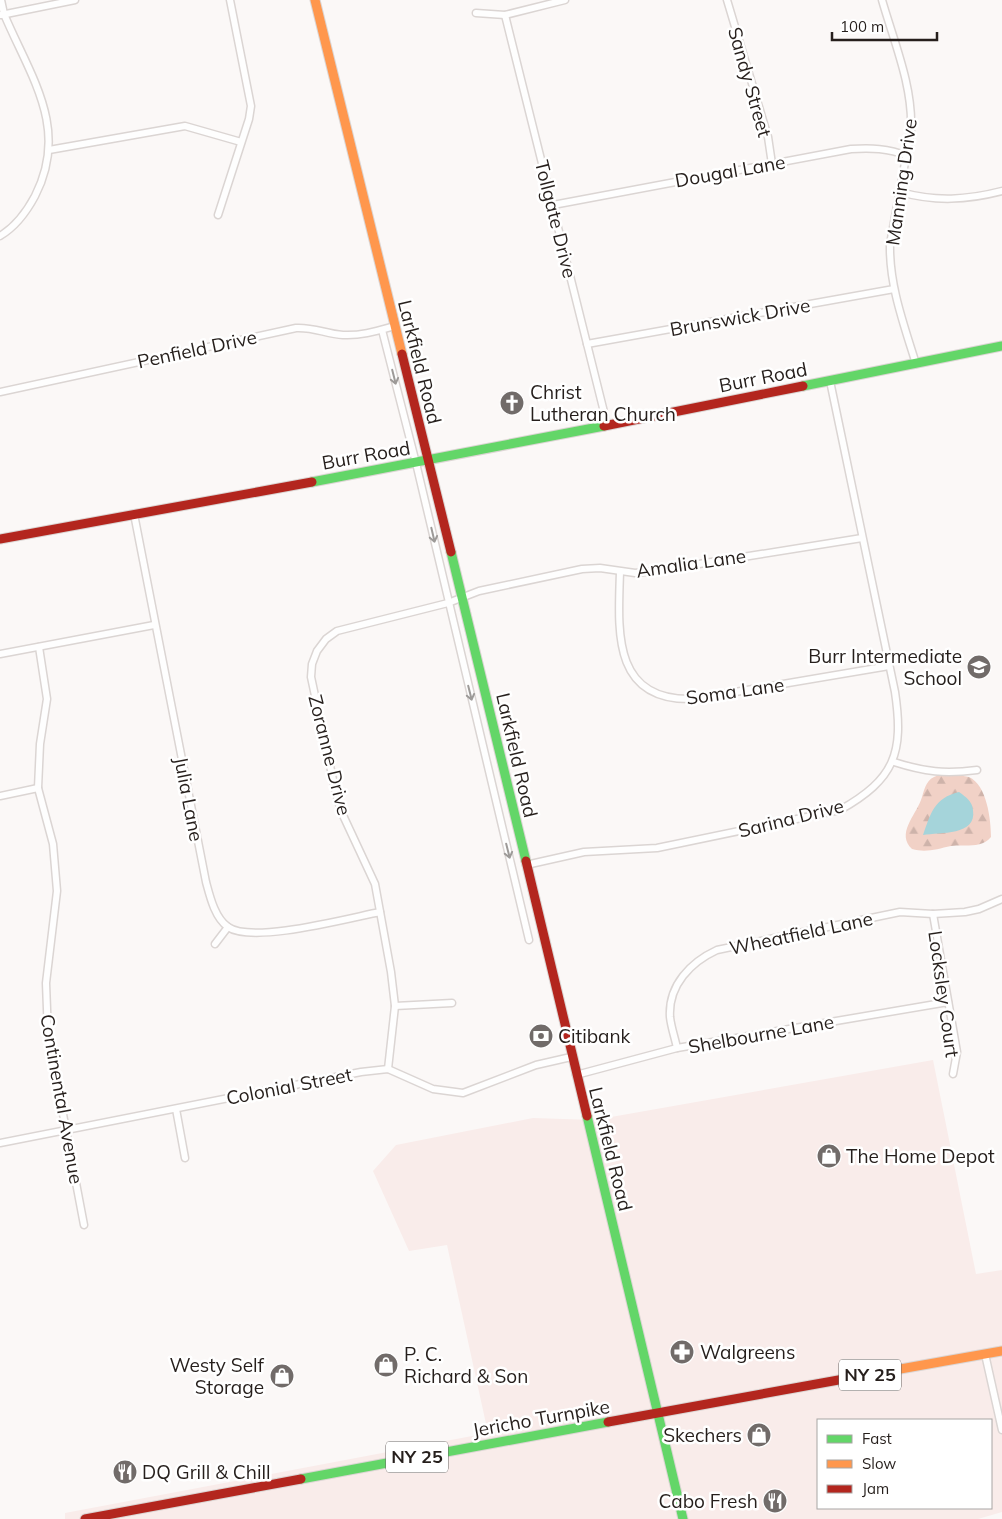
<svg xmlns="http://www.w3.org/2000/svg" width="1002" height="1519" viewBox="0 0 1002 1519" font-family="Mulish,sans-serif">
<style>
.commercial{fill:#f9ecea;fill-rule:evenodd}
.forest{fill:url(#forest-firs)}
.water{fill:#a5d4da}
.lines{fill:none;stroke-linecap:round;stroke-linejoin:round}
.street-casing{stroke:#dbd5d3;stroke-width:9}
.fast-casing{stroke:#dbd5d3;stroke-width:11}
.slow-casing{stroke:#dbd5d3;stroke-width:11}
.jam-casing{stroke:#dbd5d3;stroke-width:11}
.street{stroke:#fefefe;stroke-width:6}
.fast{stroke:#63d668;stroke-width:9}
.slow{stroke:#ff974d;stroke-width:9}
.jam{stroke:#b3261e;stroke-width:9}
.oneway{stroke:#9d9a98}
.labels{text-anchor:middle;stroke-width:5;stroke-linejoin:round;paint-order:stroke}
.shield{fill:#fff;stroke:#676260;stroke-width:1}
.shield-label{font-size:18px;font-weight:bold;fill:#261f1c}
.street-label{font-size:19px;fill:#261f1c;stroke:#fff}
.poi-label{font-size:19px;fill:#261f1c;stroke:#fff;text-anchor:start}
</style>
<defs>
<pattern id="forest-firs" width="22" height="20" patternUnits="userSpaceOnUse" patternTransform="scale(1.25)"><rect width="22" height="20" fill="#f1d1c6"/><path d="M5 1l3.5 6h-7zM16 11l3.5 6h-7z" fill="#ceb3aa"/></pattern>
</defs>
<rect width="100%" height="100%" fill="#fbf8f7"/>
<!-- commercial -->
<path class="commercial" d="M933,1060L976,1274L1002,1270V1512L978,1519H65V1513L488,1433L447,1245L409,1251L373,1171L396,1145L533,1118L594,1120ZM818,1420H991V1508H818Z"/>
<!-- forest -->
<path class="forest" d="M957,775C961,776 966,776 969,777C987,785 991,820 991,837C981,849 965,844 951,846C937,849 926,853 912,849C896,834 915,816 921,800C924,792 925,781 934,777C940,774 950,775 957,775Z"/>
<!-- water -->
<path class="water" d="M959,792C966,797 972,801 973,810C977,836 940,832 923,835C931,813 934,798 959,792Z"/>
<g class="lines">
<defs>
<g id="street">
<path d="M727,0L768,137L772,164"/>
<path d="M882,0C894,42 913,86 911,130L890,244C889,285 904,325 916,364"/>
<path d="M476,13L505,15L565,0"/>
<path d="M1,15L75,0"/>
<path d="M505,15L607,424"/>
<path d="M49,150L185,126L241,142"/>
<path d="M900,192C936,202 967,200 1002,191"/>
<path d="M553,205L851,149C871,148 888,148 907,156"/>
<path d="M218,215L249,119L251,106L230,0"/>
<path d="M0,236C15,227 27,211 35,196C70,128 30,76 4,14L1,0"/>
<path d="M382,330L416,463L529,940"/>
<path d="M587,344L894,289"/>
<path d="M0,392L296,328C314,327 326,334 343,335C361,336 377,331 395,326"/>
<path d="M134,514L206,882C210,897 215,918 228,927C252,944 349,918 380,912"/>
<path d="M620,572C618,632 612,702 694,699L889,666"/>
<path d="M39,647L47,699L40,744L38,788L53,844L57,891L46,983L48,1035L84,1225"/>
<path d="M0,654L154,625"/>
<path d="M894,762C925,772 945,774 977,770"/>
<path d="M0,796L38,788"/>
<path d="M526,865L584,852L657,848L840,810C895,779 904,753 895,692L830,381"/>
<path d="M933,914L957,1052L953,1074"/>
<path d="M215,944L228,927"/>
<path d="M395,1006L452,1003"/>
<path d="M677,1048C675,1038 671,1027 670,1017C668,985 691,962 717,950L900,912L933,914L965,912L979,909L1002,899"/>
<path d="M388,1069L395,1006L391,972L375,884L341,811L335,789L311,677L312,664L317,651L326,639L337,631L448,603L479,591L582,569L600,568L635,573L655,571L862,538"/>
<path d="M576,1075L677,1048L948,1002"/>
<path d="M176,1109L185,1158"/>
<path d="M0,1143L361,1072L388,1069L433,1089L463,1093L536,1065L571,1057"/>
<path d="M985,1354L1002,1430"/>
</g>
<g id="fast">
<path d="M803,386L1002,346"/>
<path d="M312,482L604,426"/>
<path d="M451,552L526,861"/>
<path d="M587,1116L683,1519"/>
<path d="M301,1479L608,1422"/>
</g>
<g id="slow">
<path d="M315,0L402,354"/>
<path d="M844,1379L1002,1351"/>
</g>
<g id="jam">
<path d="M402,354L451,552"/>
<path d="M604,426L803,386"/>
<path d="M0,539L312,482"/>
<path d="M526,861L587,1116"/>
<path d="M608,1422L844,1379"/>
<path d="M85,1519L301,1479"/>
</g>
</defs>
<!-- street casing -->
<use href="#street" class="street-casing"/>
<!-- fast casing -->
<use href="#fast" class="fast-casing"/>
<!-- slow casing -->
<use href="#slow" class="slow-casing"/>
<!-- jam casing -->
<use href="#jam" class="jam-casing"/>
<!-- street -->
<use href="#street" class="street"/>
<!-- fast -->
<use href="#fast" class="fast"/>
<!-- slow -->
<use href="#slow" class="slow"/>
<!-- jam -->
<use href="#jam" class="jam"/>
</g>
<!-- one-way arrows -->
<defs><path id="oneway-shaft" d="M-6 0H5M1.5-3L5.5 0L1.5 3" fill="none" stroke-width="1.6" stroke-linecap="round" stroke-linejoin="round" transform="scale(1.25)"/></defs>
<g class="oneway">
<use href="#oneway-shaft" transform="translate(394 377) rotate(76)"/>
<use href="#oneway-shaft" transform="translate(433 535) rotate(77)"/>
<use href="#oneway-shaft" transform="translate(470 693) rotate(76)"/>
<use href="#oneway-shaft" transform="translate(508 851) rotate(76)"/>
</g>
<!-- icons -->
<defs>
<symbol id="church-disc" viewBox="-11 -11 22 22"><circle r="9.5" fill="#716b69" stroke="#fff"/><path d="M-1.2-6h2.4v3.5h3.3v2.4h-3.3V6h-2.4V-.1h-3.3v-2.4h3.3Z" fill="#fff"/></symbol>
<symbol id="school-disc" viewBox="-11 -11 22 22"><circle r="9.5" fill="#716b69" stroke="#fff"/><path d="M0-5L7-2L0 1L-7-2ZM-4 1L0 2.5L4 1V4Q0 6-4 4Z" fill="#fff"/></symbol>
<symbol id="bank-disc" viewBox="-11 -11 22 22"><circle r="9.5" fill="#716b69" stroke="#fff"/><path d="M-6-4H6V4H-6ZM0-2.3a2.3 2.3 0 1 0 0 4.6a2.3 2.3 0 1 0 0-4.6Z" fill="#fff"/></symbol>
<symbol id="shop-disc" viewBox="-11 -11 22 22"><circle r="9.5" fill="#716b69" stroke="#fff"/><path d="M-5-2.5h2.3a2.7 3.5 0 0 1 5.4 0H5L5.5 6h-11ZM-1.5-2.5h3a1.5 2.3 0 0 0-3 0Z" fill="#fff"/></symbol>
<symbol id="pharmacy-disc" viewBox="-11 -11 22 22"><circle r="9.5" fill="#716b69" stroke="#fff"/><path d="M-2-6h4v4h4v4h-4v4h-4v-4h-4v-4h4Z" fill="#fff"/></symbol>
<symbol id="restaurant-disc" viewBox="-11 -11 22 22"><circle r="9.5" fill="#716b69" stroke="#fff"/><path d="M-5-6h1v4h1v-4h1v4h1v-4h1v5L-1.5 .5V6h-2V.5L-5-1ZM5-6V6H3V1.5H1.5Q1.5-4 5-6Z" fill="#fff"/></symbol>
</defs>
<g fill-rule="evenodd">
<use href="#church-disc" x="498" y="389" width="28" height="28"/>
<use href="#school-disc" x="965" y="653" width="28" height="28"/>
<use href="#bank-disc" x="527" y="1022" width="28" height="28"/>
<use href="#shop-disc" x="815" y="1142" width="28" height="28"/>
<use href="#pharmacy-disc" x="668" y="1338" width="28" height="28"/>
<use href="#shop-disc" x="372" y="1351" width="28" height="28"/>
<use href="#shop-disc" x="268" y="1362" width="28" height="28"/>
<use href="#shop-disc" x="745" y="1421" width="28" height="28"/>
<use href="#restaurant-disc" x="111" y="1458" width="28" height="28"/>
<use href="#restaurant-disc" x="761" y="1487" width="28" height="28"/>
</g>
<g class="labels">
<!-- shield labels -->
<g class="shield">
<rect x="839" y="1359.5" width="62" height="31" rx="4"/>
<rect x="386" y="1441.5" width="62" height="31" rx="4"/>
</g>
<g class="shield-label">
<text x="870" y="1381">NY 25</text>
<text x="417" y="1463">NY 25</text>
</g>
<!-- street labels -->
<g class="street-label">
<text transform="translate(750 82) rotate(74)" y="7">Sandy Street</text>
<text transform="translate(730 171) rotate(-10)" y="7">Dougal Lane</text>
<text transform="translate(901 182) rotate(-82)" y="7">Manning Drive</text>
<text transform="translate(556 219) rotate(76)" y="7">Tollgate Drive</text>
<text transform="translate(740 317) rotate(-10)" y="7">Brunswick Drive</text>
<text transform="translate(197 349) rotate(-12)" y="7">Penfield Drive</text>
<text transform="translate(420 362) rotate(76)" y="7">Larkfield Road</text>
<text transform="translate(763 377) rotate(-11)" y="7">Burr Road</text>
<text transform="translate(366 455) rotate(-10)" y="7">Burr Road</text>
<text transform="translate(691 563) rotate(-8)" y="7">Amalia Lane</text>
<text transform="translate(735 691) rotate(-8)" y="7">Soma Lane</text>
<text transform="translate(330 755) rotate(76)" y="7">Zoranne Drive</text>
<text transform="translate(517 755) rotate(77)" y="7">Larkfield Road</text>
<text transform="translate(189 799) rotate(79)" y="7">Julia Lane</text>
<text transform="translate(791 818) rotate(-14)" y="7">Sarina Drive</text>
<text transform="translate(801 933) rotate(-12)" y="7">Wheatfield Lane</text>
<text transform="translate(944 994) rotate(82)" y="7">Locksley Court</text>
<text transform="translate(761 1034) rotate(-10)" y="7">Shelbourne Lane</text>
<text transform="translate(289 1086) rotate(-11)" y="7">Colonial Street</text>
<text transform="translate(62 1099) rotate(80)" y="7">Continental Avenue</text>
<text transform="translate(611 1149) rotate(76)" y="7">Larkfield Road</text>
<text transform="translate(541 1418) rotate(-10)" y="7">Jericho Turnpike</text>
</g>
<!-- poi labels -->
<g class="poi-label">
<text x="530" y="399">Christ<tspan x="530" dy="22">Lutheran Church</tspan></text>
<text x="962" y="663" text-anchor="end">Burr Intermediate<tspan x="962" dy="22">School</tspan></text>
<text x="558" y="1043">Citibank</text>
<text x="846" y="1163">The Home Depot</text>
<text x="700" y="1359">Walgreens</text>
<text x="404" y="1361">P. C.<tspan x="404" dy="22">Richard &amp; Son</tspan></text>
<text x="264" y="1372" text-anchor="end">Westy Self<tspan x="264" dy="22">Storage</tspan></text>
<text x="742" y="1442" text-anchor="end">Skechers</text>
<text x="142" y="1479">DQ Grill &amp; Chill</text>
<text x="758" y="1508" text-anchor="end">Cabo Fresh</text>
</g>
</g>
<!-- legend -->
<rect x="817" y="1419" width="175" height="90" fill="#ffffff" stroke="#a8a5a4"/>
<rect x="827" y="1435" width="25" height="8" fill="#63d668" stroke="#a8a5a4"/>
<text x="862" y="1444" font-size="15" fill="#261f1c">Fast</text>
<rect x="827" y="1460" width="25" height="8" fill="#ff974d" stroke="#a8a5a4"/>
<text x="862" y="1469" font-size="15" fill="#261f1c">Slow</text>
<rect x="827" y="1485" width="25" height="8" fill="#b3261e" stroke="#a8a5a4"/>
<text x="862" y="1494" font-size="15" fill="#261f1c">Jam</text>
<!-- scale -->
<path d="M832 32v8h105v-8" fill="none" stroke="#261f1c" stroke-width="2.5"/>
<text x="840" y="32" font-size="15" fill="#261f1c" stroke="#ffffff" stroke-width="4" paint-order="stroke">100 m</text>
</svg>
